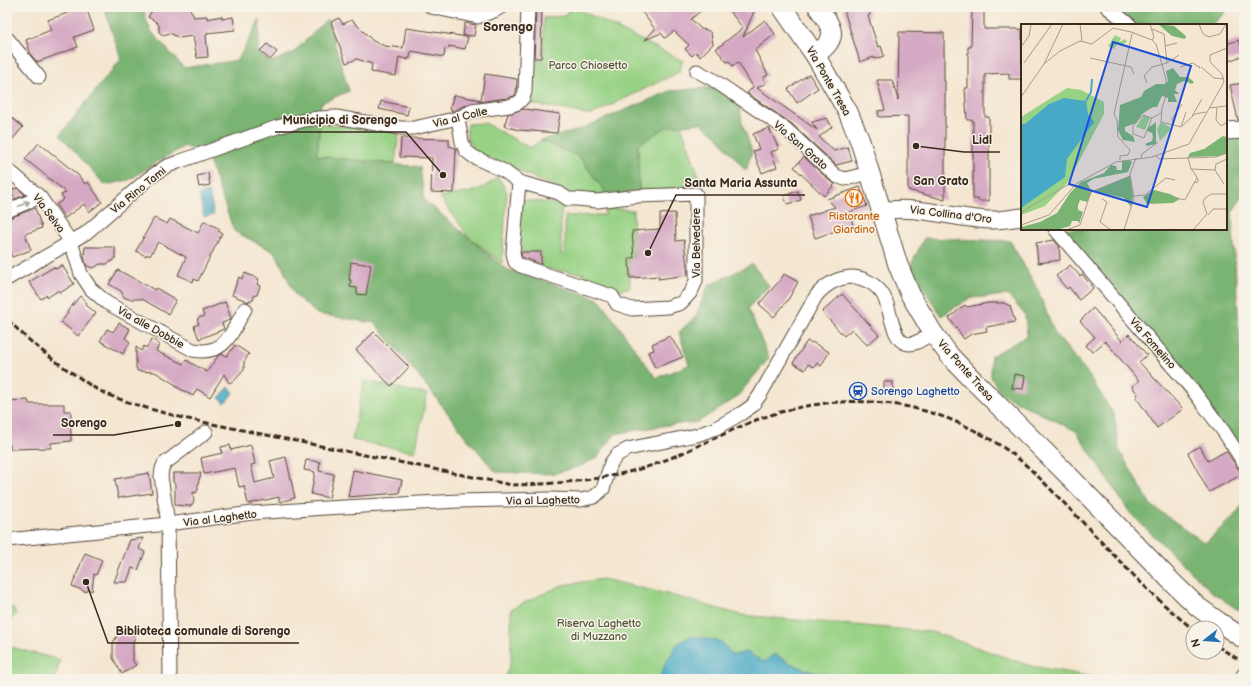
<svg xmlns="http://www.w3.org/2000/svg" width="1251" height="686" viewBox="0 0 1251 686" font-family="'Balsamiq Sans',sans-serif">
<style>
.green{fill:#98d285;stroke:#6a7e52}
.forest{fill:#7ab472;stroke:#5a6f48}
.water{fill:#47a9c6;stroke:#416a72}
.building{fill:#d5a9c3}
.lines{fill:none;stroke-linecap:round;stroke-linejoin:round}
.minor-casing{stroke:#574639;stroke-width:15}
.tertiary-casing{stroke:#574639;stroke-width:19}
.secondary-casing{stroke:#574639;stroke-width:21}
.minor{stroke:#fff;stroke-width:13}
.tertiary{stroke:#fff;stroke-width:17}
.secondary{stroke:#fff;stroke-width:19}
.rail{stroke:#3b2a1e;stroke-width:3;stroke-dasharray:6 3;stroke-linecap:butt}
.oneway{stroke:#a79f9a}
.labels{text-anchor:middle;stroke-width:3;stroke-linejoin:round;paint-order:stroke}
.park-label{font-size:11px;fill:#525438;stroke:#f7f3e8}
.street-label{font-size:11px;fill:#3b2a1e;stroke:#f7f3e8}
.food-label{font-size:11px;fill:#c56008;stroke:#f7f3e8}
.transit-label{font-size:11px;fill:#164399;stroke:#f7f3e8;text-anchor:start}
.neighbourhood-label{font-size:12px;font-weight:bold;fill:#3b2a1e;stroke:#f7f3e8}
.quarter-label{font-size:13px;font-weight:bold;fill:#3b2a1e;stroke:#f7f3e8}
.inset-river{fill:none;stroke:#47a9c6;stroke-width:2}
.inset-road{fill:none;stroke:#aa9b89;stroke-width:1}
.view{fill:#1d4ed8;fill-opacity:0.15;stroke:#1d4ed8;stroke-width:2}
.inset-edge{fill:none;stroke:#3b2a1e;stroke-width:2}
.leader{fill:none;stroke:#3b2a1e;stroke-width:1.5}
.callout-dot{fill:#3b2a1e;stroke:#f7f3e8;stroke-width:1.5}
.callout-label{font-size:12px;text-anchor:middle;font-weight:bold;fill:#3b2a1e;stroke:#f7f3e8;stroke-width:3;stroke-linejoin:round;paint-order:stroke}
</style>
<rect width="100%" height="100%" fill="#f7f3e8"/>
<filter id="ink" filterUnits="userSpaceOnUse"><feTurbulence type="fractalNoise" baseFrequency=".025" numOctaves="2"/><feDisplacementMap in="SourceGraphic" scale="8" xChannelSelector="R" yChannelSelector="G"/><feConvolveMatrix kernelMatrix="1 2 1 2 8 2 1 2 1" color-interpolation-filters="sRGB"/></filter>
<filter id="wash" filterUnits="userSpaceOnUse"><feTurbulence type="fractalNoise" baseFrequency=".012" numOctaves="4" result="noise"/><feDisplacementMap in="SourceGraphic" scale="16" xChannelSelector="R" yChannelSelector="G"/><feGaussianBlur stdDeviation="0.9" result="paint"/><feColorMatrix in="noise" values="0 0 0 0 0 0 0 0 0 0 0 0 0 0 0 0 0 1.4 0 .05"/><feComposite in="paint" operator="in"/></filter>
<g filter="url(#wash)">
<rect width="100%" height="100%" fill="#f4e6d0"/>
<!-- green -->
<g class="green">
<path d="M571,7H574L683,61L679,72L591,115L528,103L531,60H543L544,18L565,16Z"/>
<path d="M485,123L530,148L541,140L579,157L607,194L573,195L476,152C467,140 465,139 468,124Z"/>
<path d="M320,124L399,132L395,164L317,156Z"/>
<path d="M681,125L703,188L639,192L638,145L665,127Z"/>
<path d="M498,177L507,192L502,263L469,237L440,197C465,193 478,194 498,177Z"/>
<path d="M522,200L560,204L564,207L561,209V254H565V216L605,215V208L633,210L634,258H629L630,288L613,290L606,288V282L586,280L585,274L541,268V252H523L516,254Z"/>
<path d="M364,381L427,394L415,452L352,440Z"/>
<path d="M603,579L667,594L741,615L932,632L1031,666L1106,679H504L511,662V609L562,585Z"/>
<path d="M7,604L15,610L16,614L7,624Z"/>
<path d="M7,646L60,660L55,679H7Z"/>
</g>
<!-- forest -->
<g class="forest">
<path d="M104,7H144L145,17L151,31L184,68L238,60L260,19L258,52L271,62L293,53L327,19L349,91L321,103L317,156L420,167L424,200L506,269L599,299L656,378L689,365L679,332L696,316L708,286L752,264L769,286L748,308L769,358L736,398L698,422L661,426L615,434L598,457L581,466L552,474L496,472L465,436L433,394L375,323L317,314L295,295L276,253L234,231L208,158L185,146L154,164L129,180L105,185L60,135L121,59Z"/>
<path d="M1112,7H1224L1225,13L1211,25H1134Z"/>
<path d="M716,87L739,100L742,123L752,151L746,171L716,135L701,123L666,127L638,145L639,192L607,194L579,157L541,140L576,131L670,91Z"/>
<path d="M1244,130V195L1232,212L1244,415V463L1055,229H1226V132Z"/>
<path d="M924,238L1010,241L1037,288L1055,334L1086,371L1114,415L1119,450L1151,505L1205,543L1234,516L1244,503V614L1212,592L1130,513L1076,431L1001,394L991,377V356L1027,336L1025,315L1008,295L970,298L941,316L910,267Z"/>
</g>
<!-- water -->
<g class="water">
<path d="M209,192L214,215L204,217L199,194Z"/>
<path d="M229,387L234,392L225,403L219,398Z"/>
<path d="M691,636L720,641L733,655L747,652L764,662L774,654L794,665L813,672L842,677L843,679H659L666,662L678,643Z"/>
</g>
<g id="blocks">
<!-- building -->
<g class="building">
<path d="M84,7H86L94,30L74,37L78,47L37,62L31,55L26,40L51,30L48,20Z"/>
<path d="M154,7H189L194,17L207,16V19L222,16V19L233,17L235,30L207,33L208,34L206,35L208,57L197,58L193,36L179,38L170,33L163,35L159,32V25L155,21L148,17Z"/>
<path d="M536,7H542L541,58H534Z"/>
<path d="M638,7H705L691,19L701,29L707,30L711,33L713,44L700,57L696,52L692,56L685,49L689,45L674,31L665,38L661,33L645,40L655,29Z"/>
<path d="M726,7H756L743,37L765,20L775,34L755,50L768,75L763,78L766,83L757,88L817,130L812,122L827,118L832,127L819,137L834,151L848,147L852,161L836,165L792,124L747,93L753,87L738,62L733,66L729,61L727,62L716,49L743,28Z"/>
<path d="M843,7H868L870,15L868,16L878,47L881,46L884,56L874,59V57L860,62Z"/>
<path d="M972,7H984V29H1022V79H1009V73L985,74V117H989V201H978L979,199H973V120H967L965,88H968V47H971Z"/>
<path d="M339,18L343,24L352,20L373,41L385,46L403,48L406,28L468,37L465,49L449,46L448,49L445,48L444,57L411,51L410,58H408V60L399,57L396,76L371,72L372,64L357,59L346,63L331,22Z"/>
<path d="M465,23L476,25L474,36L463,35Z"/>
<path d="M899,32L944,33V81H945V200L908,190V116L879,117L878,111L885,110L877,80H892L898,100Z"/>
<path d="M1239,40L1244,55L1226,62V44Z"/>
<path d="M267,44L277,52L270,60L260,51Z"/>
<path d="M485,74L517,79L516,94L514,96L507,98L471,103L455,110L451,111L452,109H450L453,96L454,97V95L481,100Z"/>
<path d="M809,74L818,88L797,103L788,89Z"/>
<path d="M1244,83V120H1238L1230,85Z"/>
<path d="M381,101L409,107L407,115L379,109Z"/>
<path d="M524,109L560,114L557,133L519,130L504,126L508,114Z"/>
<path d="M7,114L23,127L7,146Z"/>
<path d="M769,128L779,149L771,152L777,167L762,173L753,151L759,149L753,134Z"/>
<path d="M401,138L449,139V146L456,148L454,193L431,192L432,158L400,157Z"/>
<path d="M39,143L78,175L85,184L88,182L102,202L89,212L84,204L65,218L56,205L64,199L61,195L66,192L25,159Z"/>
<path d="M804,157L831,182L835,184L824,196L794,167Z"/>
<path d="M208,173L210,185L199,187L197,176Z"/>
<path d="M860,187L867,206L849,212L853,225L815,238L808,216L835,207L827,199Z"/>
<path d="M17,188L25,195L15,199L11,190Z"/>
<path d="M798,191L801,200L787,204L784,196Z"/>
<path d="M35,208L42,228L25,234L31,250L12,257L7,244V219Z"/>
<path d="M675,213L676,241L684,240L688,275L658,279L659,276L630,278L629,258H634L632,231L660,229V214Z"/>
<path d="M154,218L167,224L170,219L198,233L204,221L220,229L218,231L222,233L198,281L194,279L193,282L178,275L186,257L158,242L150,256L147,254L146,256L136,251Z"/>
<path d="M1054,240L1059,246L1060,260L1038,263L1036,243Z"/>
<path d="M85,247H115V259L107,264H100L94,268L90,267L86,265L84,257Z"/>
<path d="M523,252H541V264L522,257L521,253Z"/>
<path d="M351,262L371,265L366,295L357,294V288L350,287L351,280H349Z"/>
<path d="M62,265L74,284L60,293L59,290L48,297L47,295L41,299L29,282L54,267L56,269Z"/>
<path d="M1070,265L1080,276L1082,274L1093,288L1079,300L1069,287L1067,289L1056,276Z"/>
<path d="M118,270L155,290L156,288L176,300L168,314L142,299H128L124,297L121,291L109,284Z"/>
<path d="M245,273L259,279L257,284L260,286L257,295H255L252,301L249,300V302L232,295L239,277L242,279Z"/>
<path d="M784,274L798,282L788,300L774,317L759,304L781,279Z"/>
<path d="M842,294L879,335L867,345L852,329L844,336L822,312Z"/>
<path d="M80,296L87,303L86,305L96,313L78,336L61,322L68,313L67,312Z"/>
<path d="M225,302L231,318L230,320L222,323L224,329L199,339L194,326L199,324L197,319L204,316L202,311Z"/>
<path d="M988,303H1004L1010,306L1015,322L986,327L987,331L971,334L964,339L949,318L965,305L967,307Z"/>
<path d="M1093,308L1122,341L1129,334L1147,355L1139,362L1183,409L1157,428L1136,397L1138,395L1132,386L1139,381L1105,341L1093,352L1085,346L1095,337L1080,321Z"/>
<path d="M119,323L130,329L125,338L130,342L123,354L100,341L107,329L113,332Z"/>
<path d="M374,332L409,367L391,386L356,350Z"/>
<path d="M670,336L683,357L655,368L648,352L654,350L652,344Z"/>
<path d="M152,339L159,344V345L156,351L183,364L186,360L207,372L218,356L223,354L227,356L235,345L249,354L244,362V370L235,380L229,383L224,374L210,397L197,389L193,396L175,386L176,385L155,372L137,371V368H136V347L141,351L144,346L146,348Z"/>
<path d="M807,341L811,343L812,342L829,352L821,366L817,363L814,367L808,364L805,370L793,363Z"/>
<path d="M1014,374L1025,376L1023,389L1012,388Z"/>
<rect x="884" y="382" width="9" height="9"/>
<path d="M28,400L29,404H64V411H71V441L51,443V448L10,449V444H7V401Z"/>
<path d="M230,445L231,450L251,445L255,464L251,465L255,483L274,478L270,461L286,457L295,498L279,502V497L248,504L244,486L239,487L235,468L204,474L201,458L222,453L221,447Z"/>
<path d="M1200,446L1208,461L1226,451L1237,467L1243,474L1209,492L1188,453Z"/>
<path d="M306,460L320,462L319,471L334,474L329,498L311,494L315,472L304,470Z"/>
<path d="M353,470L402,480L399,493L348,497Z"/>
<path d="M149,473L152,493L118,498L115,479Z"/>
<path d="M173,473H201L198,484V490L196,493L193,492L194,502L191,506L175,505V484L173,482Z"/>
<path d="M143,538L139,549L145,552L138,570L132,568L127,582H114L130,540Z"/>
<path d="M85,553L102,560L96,575L94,574L92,591L88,589L86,592L72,586Z"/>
<path d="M121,629L136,636L133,642V661L136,665L122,674L113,658V643Z"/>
</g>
</g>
</g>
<g filter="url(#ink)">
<use href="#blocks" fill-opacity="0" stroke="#574639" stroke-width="1"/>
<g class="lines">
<defs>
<g id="minor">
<path d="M431,7L478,17L494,11L501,7"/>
<path d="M1107,7L1130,25"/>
<path d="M7,38L39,77"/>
<path d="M697,71L712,79L787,130L836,176L845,179L869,173"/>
<path d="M458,118L462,142L466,151L474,157L504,171L519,182L513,253L515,262L521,266L612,296L617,304L632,309L668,307L681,303L691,292L696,281V194L638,196L597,201L577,199H568L559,193L519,182"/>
<path d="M7,169L40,197L71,242L81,274L91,289L107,303L193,350C226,356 231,333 245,309"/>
<path d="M7,211L40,197"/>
<path d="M1055,229L1192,389L1224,432L1244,463"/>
<path d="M7,279L86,233L149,178L165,167L178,162L277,127L305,120L318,118L336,117L400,128H414L458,118L472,111L509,106L518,103L523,98L525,92L528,7"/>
<path d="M7,540L168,524L252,513L325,508L459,501L550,499L581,500L594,497L603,489L611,463L617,455L628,449L637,447L697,435L716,428L742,413L752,406L760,395L816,296C825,285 837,278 851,277C859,277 867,280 874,285C879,289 883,293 885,299C891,311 892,338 905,343C914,347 925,337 933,333"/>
<path d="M1243,675L1244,676"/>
<path d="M170,679L168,524L161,476L162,469L164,464L206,432"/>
</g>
<g id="tertiary">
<path d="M1226,131L1244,130"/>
<path d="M880,211C919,204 956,220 994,220C1004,220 1013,218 1022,217"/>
</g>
<g id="secondary">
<path d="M782,7L815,55L848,112L860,141L898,265L911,296L933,333L950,356L971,378L1071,478L1173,583L1198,607L1219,622L1244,639"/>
<path d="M815,55C840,37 833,29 818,7"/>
</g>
</defs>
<!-- minor casing -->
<use href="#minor" class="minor-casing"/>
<!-- tertiary casing -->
<use href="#tertiary" class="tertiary-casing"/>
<!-- secondary casing -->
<use href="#secondary" class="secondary-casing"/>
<!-- minor -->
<use href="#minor" class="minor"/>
<!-- tertiary -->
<use href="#tertiary" class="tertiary"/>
<!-- secondary -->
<use href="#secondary" class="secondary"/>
<!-- rail -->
<g class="rail">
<path d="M8,320C30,342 52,360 77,376C84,381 91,386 98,390C125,403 154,410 183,418L512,485C555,484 595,481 636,470C649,467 661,462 673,457C699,446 725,433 751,422C838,388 927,396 1004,448C1028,464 1047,486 1067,506C1108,548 1147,593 1193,629"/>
<path d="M1217,646L1244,663"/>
</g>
</g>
<!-- one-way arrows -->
<defs><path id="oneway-shaft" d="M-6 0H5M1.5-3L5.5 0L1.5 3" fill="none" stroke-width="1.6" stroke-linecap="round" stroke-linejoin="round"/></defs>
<use class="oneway" href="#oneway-shaft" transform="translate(24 204) rotate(-23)"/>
</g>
<!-- icons -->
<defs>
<symbol id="restaurant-ring" viewBox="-11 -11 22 22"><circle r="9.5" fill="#f7f3e8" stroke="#e8710a" stroke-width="1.5"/><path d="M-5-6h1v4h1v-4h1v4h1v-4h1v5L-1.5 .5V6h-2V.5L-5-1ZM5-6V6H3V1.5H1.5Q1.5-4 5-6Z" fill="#e8710a"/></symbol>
<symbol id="station-ring" viewBox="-11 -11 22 22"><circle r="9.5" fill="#f7f3e8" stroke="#1a4fb4" stroke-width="1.5"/><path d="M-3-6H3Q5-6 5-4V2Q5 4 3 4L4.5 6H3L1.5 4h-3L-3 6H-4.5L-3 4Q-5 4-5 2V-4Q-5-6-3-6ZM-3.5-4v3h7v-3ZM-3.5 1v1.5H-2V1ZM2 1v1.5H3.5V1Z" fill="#1a4fb4"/></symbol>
</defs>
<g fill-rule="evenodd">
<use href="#restaurant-ring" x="844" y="188" width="20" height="20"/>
<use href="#station-ring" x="848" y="381" width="20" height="20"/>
</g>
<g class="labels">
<!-- park labels -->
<g class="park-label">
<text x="588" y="69">Parco Chiosetto</text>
<text x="599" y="627">Riserva Laghetto<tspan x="599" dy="13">di Muzzano</tspan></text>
</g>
<!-- street labels -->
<g class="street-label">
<text transform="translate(829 81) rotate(60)" y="4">Via Ponte Tresa</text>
<text transform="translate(460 117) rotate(-14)" y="4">Via al Colle</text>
<text transform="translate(801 145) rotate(41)" y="4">Via San Grato</text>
<text transform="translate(138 190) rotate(-39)" y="4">Via Rino Tami</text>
<text transform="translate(49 213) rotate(53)" y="4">Via Selva</text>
<text transform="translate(951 214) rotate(7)" y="4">Via Collina d'Oro</text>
<text transform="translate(696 243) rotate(-90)" y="4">Via Belvedere</text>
<text transform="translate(151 327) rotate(29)" y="4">Via alle Dobbie</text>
<text transform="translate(1153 343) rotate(49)" y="4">Via Fomelino</text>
<text transform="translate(966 370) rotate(48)" y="4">Via Ponte Tresa</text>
<text transform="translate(543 500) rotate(-1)" y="4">Via al Laghetto</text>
<text transform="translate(220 518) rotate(-7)" y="4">Via al Laghetto</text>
</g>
<!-- food labels -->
<g class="food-label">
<text x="854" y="220">Ristorante<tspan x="854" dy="13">Giardino</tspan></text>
</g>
<!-- transit labels -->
<g class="transit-label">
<text x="871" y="395">Sorengo Laghetto</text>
</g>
<!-- neighbourhood labels -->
<g class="neighbourhood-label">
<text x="941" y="185">San Grato</text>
</g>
<!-- quarter labels -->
<g class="quarter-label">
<text x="508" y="31">Sorengo</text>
</g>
</g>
<!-- overview -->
<g transform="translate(1021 24)">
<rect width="206" height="206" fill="#f4e6d0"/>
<path d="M94,11L100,14L98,18L104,15L106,18L99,22L97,19L93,25L87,22ZM46,64L60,66L83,78V90L47,158L24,182L0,191V93ZM123,91L129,94L124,106L115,103ZM140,98L149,103V106L139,117L136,105Z" fill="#98d285"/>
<path d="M137,0L153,2L165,12L164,15L151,12ZM152,44L159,53H167L173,58L171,60L163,57L156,60L154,66L158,70H153L156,78H147V74L141,72L136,83H132L121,90L115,99L104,103V107L112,112L114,118L102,116L97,106L99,81L120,73L123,67L135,60H144L147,57L145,47ZM135,98V120L126,122L124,120L131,117L132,113L131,109L126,107L127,104ZM202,112L206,113V129L199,132L167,133L169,129L183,125ZM108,136L111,138L107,148L72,155L66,159L71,168L66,178L59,176L57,181V186L62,188L58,200L57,197H51L49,202L36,206H0V203L19,198L36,189L49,169L60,158L83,149L90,141L95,142L96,146H101V137ZM109,152L112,172L110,183L103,174L73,167ZM133,166L149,170L159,175L152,179L126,180L122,173Z" fill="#7ab472"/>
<path d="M43,74L65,77L67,90L73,98L46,135L44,153L0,184V100H4L28,80Z" fill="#47a9c6"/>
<path class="inset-river" d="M65,77L70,68L71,55"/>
<path class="inset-road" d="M59,0L61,17M129,0L133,13L131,16M178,0L182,10L188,13L199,10L205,0M131,5L143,10L146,39M113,9L110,8L131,16L135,20L145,55V72L141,84L140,98L160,103L174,90L185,88M144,22L156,19M0,23L8,12L10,0M69,34L110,43L113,50M3,39L31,0M23,40L42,0M159,43L172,39L179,44L178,42M180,43L193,54L203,55M126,59L123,52L131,43L146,39L158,31M0,73L23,40L39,27L59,17L71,20L92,4L110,8M188,84L206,82M196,84L195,96L200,102L206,98M171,92L181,75M131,94L123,114L112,110V102L122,91L131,94L140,89M152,102L151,95L161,80M160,103L165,88M135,132L138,135L195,133L206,129M167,133L170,145L194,146L195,140L206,135M120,134L121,130L137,118M99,136V132L107,131L109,126L97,113L96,96L93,90L111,10M170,145L174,150L176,154L177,155V158L173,159L176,154M194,146L203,160M113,172L124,171L145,154L154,156M152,173L164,176L173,159M81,175L86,178L79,198L90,206M0,188L50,159M187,191L192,185H206M0,201L28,191L55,160L95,138L131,133L168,120L203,58L201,50L189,38V31L206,24M45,206L59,201L70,168L109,152M103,206L113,174L109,150L115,134M172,206L186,190L182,178L184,174L190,170H206"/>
<path class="view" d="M92,18L170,42L126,183L48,160Z"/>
<rect width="206" height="206" class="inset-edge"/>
</g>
<!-- callouts -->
<path class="leader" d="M443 175L406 132H275M916 146L964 152H1000M648 253L676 195H805M178 424L114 435H53M86 582L108 643H299"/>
<g class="callout-dot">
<circle cx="443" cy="175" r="4"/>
<circle cx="916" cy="146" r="4"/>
<circle cx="648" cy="253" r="4"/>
<circle cx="178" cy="424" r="4"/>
<circle cx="86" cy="582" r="4"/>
</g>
<g class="callout-label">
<text x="340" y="124">Municipio di Sorengo</text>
<text x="982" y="144">Lidl</text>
<text x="741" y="187">Santa Maria Assunta</text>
<text x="84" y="427">Sorengo</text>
<text x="203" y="635">Biblioteca comunale di Sorengo</text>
</g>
<!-- margin -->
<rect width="1251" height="686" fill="none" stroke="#f7f3e8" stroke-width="24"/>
<!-- north arrow -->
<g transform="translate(1205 640) rotate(253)"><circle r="19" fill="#f7f3e8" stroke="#aca397"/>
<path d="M0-3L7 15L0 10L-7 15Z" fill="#1f6fb2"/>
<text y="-6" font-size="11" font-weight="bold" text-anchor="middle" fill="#3b2a1e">N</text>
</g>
</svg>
